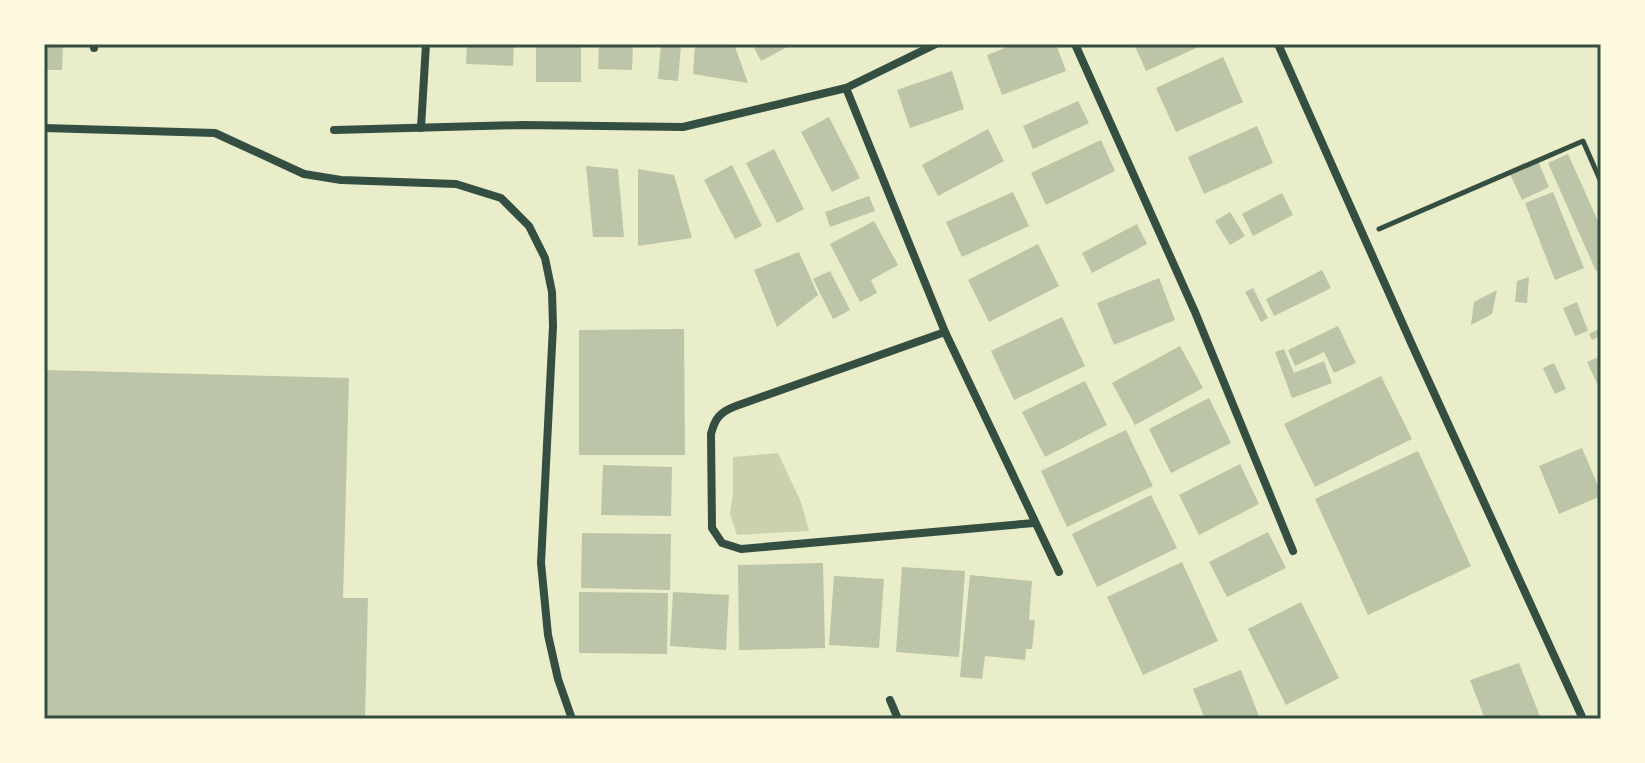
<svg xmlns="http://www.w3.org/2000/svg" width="1645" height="763" font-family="'Fira Sans',sans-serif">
<rect width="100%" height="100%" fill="#e9edc9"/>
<polygon fill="#cad2ad" points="778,453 801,502 809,531 737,535 730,514 733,493 733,457"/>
<g fill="#bcc5a7">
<polygon points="44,44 63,44 62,70 44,70"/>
<polygon points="467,44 514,44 513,66 466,64"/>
<rect x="536" y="44" width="45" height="38"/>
<polygon points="599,44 633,44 632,70 598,69"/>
<polygon points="661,44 681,44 678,81 658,79"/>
<polygon points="695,44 734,44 748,83 693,74"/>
<polygon points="752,44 793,44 761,61"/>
<polygon points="1015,44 1056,44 1066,71 1002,95 987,55"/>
<polygon points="1134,44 1205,44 1146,71"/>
<polygon points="1223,57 1243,102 1176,132 1156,88"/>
<polygon points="952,71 964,109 910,128 897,90"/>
<polygon points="1078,101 1089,123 1033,149 1023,126"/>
<polygon points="829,117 860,178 832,192 801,132"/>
<polygon points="1257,126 1273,163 1204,194 1188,157"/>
<polygon points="988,129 1004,161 938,196 922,165"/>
<polygon points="1101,140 1115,171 1046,205 1031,173"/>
<polygon points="774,149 804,209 777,223 746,163"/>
<polygon points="1568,154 1601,228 1601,269 1596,271 1548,163"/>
<polygon points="1538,161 1549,187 1522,200 1510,174"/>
<polygon points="732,165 762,226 735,239 704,180"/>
<polygon points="586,166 618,169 624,237 593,237"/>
<polygon points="638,169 674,175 692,238 638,246"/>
<polygon points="1013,192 1029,226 962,257 946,222"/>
<polygon points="1553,192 1584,268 1555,280 1525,203"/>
<polygon points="1282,193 1293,215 1253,236 1242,214"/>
<polygon points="869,196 875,211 830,227 825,212"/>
<polygon points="1230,212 1245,236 1230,245 1215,221"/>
<polygon points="874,221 898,265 871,280 877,293 860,302 830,244"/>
<polygon points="1137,224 1147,244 1092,273 1082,253"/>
<polygon points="1038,244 1059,286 989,322 968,280"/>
<polygon points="799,252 818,295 777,327 754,270"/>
<polygon points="1322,270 1331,288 1274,316 1266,299"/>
<polygon points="830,271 850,310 833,319 813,279"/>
<polygon points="1529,277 1527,303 1515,302 1517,281"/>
<polygon points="1159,278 1175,320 1114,345 1097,303"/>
<polygon points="1253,288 1268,318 1261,322 1245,292"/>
<polygon points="1497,290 1492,314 1471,325 1474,302"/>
<polygon points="1577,302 1588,331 1575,336 1563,308"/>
<polygon points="1062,317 1085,366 1014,400 991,351"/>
<polygon points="1338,326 1356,363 1334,373 1324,352 1295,366 1288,350"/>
<polygon points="1601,328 1601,335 1592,340 1589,334"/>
<polygon points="684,329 685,455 579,455 579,330"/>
<polygon points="1180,346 1203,388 1135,425 1112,383"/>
<polygon points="1284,349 1294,373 1324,361 1332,383 1292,398 1275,352"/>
<polygon points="1601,356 1601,392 1587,362"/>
<polygon points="1554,363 1566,389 1555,394 1543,368"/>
<polygon points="44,370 349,378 343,598 368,598 365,719 44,719"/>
<polygon points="1381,376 1412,439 1315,487 1284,424"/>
<polygon points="1085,381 1107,425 1045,457 1022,412"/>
<polygon points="1209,398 1231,443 1171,473 1149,429"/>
<polygon points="1126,430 1153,486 1067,527 1041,471"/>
<polygon points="1582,448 1601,493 1601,496 1559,514 1539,466"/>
<polygon points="1418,451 1471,566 1368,615 1315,499"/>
<polygon points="1240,464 1259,504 1199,535 1179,495"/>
<polygon points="603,465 672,467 671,516 601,515"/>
<polygon points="1151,495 1177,548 1097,587 1072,534"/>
<polygon points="1268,532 1286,568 1227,597 1209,562"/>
<polygon points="582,533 671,534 670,590 581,588"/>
<polygon points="1182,562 1218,641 1143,675 1107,597"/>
<polygon points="823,563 825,648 739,650 738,565"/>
<polygon points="902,567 965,571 959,657 896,652"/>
<polygon points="970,575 1032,581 1029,620 1035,620 1032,649 1026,649 1025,660 985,656 982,679 960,677"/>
<polygon points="834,576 884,579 879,648 829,645"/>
<polygon points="579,592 668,593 667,654 579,653"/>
<polygon points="673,592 729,595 726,650 670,646"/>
<polygon points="1301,602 1339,678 1286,705 1248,629"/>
<polygon points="1519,663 1541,719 1485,719 1470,680"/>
<polygon points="1241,670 1260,719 1205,719 1193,689"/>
</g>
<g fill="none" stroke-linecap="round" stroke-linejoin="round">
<polyline stroke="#344e41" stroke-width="5" points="1379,229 1583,141 1601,182"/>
<g stroke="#344e41" stroke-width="8">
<polyline points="1075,44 1195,312 1293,551"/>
<polyline points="1278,44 1413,347 1583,719"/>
<polyline points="94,48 94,44"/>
<polyline points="846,88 945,332 1059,572"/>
<polyline points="44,128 215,133 304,174 341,180 456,184 501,198 529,226 545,258 552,292 553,326 541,563 548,635 558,679 572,719"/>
<polyline points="421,128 426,44"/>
<polyline points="334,130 523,125 683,127 846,88 936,44"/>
<path d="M945,332L736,406C720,412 715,418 711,434L712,528L722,543L741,549L1034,523"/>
<polyline points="890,700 898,719"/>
</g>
</g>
<rect width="1645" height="763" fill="none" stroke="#fefae0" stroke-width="92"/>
<rect x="46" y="46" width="1553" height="671" fill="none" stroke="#344e41" stroke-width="3"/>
</svg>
